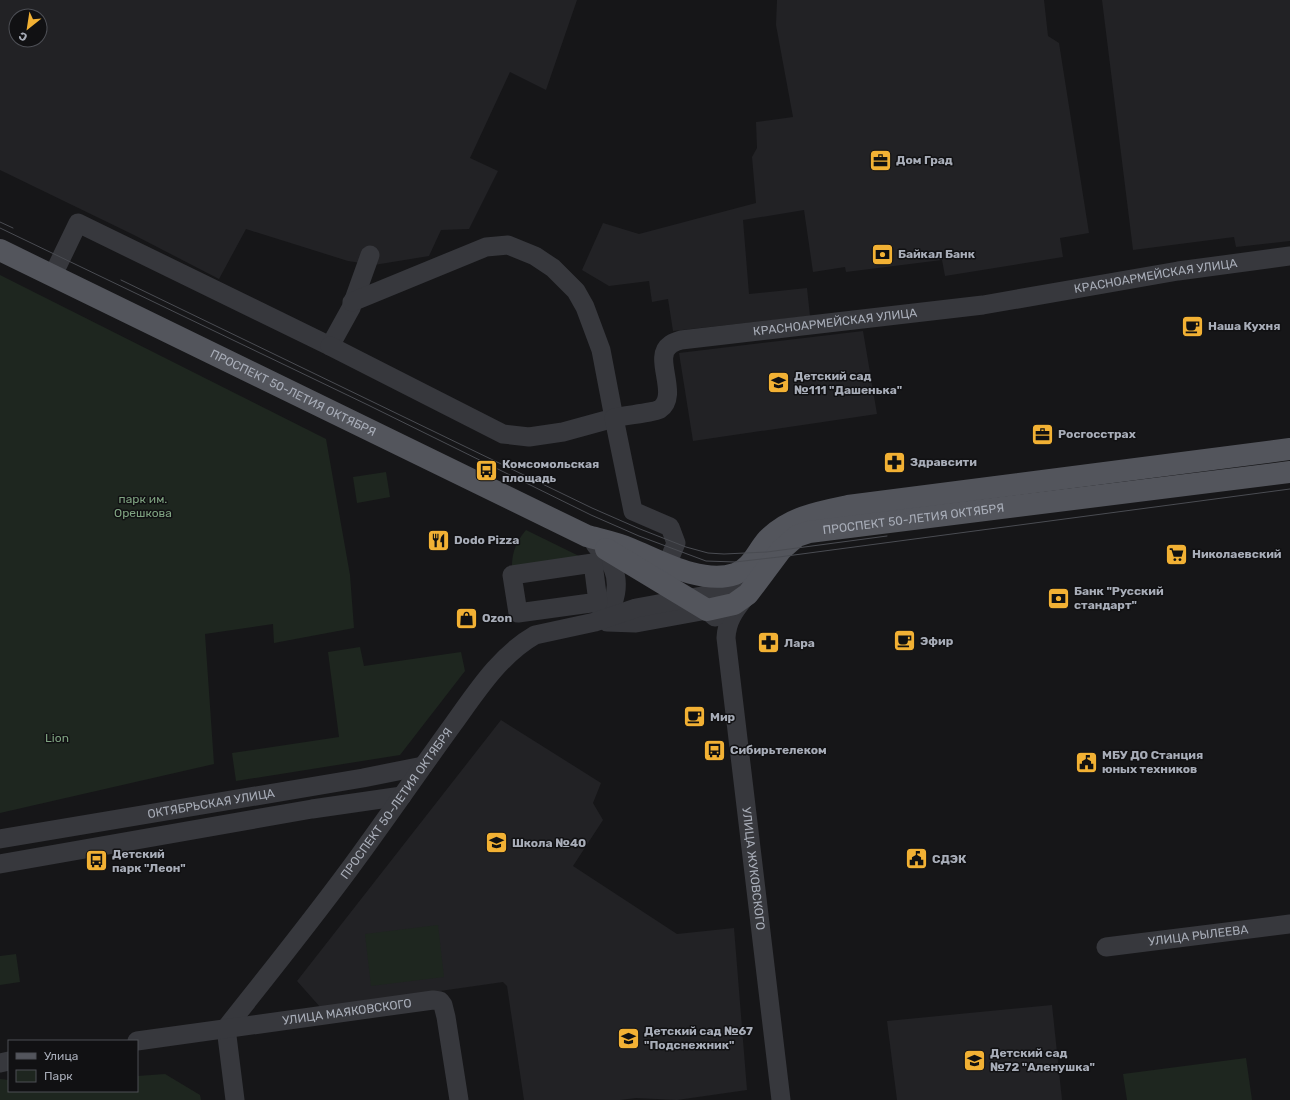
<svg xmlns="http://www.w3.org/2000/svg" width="1290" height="1100" font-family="Rubik,sans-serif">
<rect width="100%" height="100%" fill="#161618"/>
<g fill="#222225" fill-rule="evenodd">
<path d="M0,0H577L546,90L510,72L470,158L498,171L469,229L441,230L429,256L374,265L348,261L246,229L219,279L134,235L0,170ZM16,16H40V40H16Z"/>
<polygon points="777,0 1044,0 1048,36 1059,43 1089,233 1060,238 1063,257 945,276 942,260 846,272 845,267 813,272 804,210 743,220 749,294 807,288 810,316 673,331 668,299 652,302 649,281 609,286 582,270 603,223 639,234 756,203 752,157 757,148 756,122 793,117 776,25"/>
<polygon points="1102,0 1290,0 1290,241 1236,247 1234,237 1133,250"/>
<polygon points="863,331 877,414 693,441 679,353"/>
<polygon points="501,720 601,783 593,803 603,820 573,866 677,934 734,928 747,1090 677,1100 636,1098 620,1100 524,1100 507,986 503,982 321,1008 297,981"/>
<polygon points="1052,1005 1062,1100 897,1100 887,1021"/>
</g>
<g fill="#1e261f">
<polygon points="0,275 326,439 350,575 354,628 274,643 273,624 205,634 214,764 0,813"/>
<polygon points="386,472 390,497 357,503 353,477"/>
<path d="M526,530L579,556L512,575C511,556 514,544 526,530Z"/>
<polygon points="360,647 364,666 461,652 465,671 400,755 236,781 232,753 339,737 328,652"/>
<polygon points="438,925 444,977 371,986 365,934"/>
<polygon points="16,954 20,982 0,985 0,956"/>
<polygon points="1246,1058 1252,1100 1127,1100 1123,1074"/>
<polygon points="165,1074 200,1095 201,1100 0,1100 0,1079 9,1080 9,1091 137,1091 137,1076"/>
</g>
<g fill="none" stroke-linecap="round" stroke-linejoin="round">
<g stroke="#37383d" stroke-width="19">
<polyline points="53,275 78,223 330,346 351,308 370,255"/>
<polyline points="330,346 503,434 529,437 563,432 614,418 601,350 585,307 576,291 553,268 535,256 508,245 486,247 352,302"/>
<path d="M595,544C599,550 605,555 609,561C622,580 617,609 598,620"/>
<polygon points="593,563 598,602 518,613 512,575"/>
<path id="s1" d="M667,565L676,543L670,527L633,511L614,418C624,415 654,413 660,409C680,395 652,357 670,345C673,342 678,341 681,340L983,305L1178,271L1290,256"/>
<path id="s2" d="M747,595C736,609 727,619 726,638L781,1100"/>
<polyline points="607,622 636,623 707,610 715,617"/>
<path id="s3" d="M0,839L363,778L423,766"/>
<polyline points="0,864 312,809 402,796"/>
<path id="s4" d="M1106,947L1290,924"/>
<path id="s5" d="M226,1028C271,971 317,914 359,856C391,812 422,767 454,723C477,691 500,655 535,635L595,622L636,608L729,591L737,585L752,563"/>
<polyline points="226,1028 235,1100"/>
<path id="s6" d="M137,1041L433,1000L440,1001L443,1005L446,1017L459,1100"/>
<polyline points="0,1063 9,1061"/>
</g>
<g stroke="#53555c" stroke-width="22">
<path id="s7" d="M0,250L587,536C602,540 617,543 631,549C660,561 702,585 735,574C752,568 757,551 768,539C790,517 819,512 848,506L1290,449"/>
<path id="s8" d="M606,549L707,610L734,604L748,594L781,550L797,536L809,532L1290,472"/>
</g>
<g stroke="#4a4c52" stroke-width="1">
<polyline points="0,222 13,228"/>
<polyline points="0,228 368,405 591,515 639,536 706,561 735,562 779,557 1290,489"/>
<polyline points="121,280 592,508 640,529 686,547 708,553 724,554 767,552 887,536"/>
</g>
</g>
<defs>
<symbol id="office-square" viewBox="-11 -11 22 22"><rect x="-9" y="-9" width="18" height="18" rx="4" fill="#f2b134" stroke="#111113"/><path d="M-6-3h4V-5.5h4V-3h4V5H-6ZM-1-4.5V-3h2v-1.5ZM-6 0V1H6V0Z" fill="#111"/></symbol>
<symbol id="bank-square" viewBox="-11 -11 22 22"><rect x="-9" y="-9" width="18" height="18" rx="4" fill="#f2b134" stroke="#111113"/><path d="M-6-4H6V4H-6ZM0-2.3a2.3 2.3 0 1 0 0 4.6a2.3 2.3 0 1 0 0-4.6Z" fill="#111"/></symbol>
<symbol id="cafe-square" viewBox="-11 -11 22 22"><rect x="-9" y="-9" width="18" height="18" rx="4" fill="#f2b134" stroke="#111113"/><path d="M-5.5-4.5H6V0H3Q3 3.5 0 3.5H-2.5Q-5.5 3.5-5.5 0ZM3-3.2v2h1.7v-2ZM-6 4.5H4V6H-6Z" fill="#111"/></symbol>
<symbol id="school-square" viewBox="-11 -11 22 22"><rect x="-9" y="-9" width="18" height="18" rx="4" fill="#f2b134" stroke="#111113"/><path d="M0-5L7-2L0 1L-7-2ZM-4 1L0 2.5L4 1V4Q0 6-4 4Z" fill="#111"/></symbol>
<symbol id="pharmacy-square" viewBox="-11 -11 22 22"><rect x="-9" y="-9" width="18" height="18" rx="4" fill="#f2b134" stroke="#111113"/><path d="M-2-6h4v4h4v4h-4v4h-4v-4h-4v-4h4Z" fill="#111"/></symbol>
<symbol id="bus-square" viewBox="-11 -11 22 22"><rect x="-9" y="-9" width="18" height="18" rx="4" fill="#f2b134" stroke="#111113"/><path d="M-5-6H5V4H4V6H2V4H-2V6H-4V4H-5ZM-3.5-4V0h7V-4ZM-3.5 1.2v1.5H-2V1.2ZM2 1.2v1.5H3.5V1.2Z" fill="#111"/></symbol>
<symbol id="restaurant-square" viewBox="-11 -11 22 22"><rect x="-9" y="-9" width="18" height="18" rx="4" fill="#f2b134" stroke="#111113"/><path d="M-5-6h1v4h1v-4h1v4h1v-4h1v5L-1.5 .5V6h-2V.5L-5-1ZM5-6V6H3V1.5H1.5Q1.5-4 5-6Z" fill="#111"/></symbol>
<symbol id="supermarket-square" viewBox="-11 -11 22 22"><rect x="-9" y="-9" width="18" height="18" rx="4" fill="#f2b134" stroke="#111113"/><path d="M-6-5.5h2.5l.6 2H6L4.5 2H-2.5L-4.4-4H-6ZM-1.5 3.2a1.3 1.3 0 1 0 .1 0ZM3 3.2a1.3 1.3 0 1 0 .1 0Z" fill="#111"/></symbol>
<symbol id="shop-square" viewBox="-11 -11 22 22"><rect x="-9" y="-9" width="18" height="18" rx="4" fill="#f2b134" stroke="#111113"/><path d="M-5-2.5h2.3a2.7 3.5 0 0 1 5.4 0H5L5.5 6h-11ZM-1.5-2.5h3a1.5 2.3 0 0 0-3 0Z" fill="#111"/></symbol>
<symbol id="civic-square" viewBox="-11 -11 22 22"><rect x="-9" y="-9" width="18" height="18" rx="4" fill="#f2b134" stroke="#111113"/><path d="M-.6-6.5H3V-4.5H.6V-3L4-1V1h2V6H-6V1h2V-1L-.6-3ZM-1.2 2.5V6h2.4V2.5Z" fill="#111"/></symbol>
</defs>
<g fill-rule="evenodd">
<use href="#office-square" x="868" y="148" width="25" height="25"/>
<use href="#bank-square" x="870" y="242" width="25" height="25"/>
<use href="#cafe-square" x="1180" y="314" width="25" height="25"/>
<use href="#school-square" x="766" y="370" width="25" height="25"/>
<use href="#office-square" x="1030" y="422" width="25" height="25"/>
<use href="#pharmacy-square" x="882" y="450" width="25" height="25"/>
<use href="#bus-square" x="474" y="458" width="25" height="25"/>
<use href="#restaurant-square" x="426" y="528" width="25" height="25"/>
<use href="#supermarket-square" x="1164" y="542" width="25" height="25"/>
<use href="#bank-square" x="1046" y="586" width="25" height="25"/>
<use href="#shop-square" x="454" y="606" width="25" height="25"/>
<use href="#cafe-square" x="892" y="628" width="25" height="25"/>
<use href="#pharmacy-square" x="756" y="630" width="25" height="25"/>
<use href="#cafe-square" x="682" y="704" width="25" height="25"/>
<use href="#bus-square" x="702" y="738" width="25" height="25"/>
<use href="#civic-square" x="1074" y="750" width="25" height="25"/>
<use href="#school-square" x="484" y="830" width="25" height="25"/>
<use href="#civic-square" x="904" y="846" width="25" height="25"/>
<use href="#bus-square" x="84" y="848" width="25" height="25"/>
<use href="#school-square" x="616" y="1026" width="25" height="25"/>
<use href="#school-square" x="962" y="1048" width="25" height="25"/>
</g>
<g text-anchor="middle" stroke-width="3" stroke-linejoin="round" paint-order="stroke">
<g font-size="12" font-weight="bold" fill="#a8adb8" stroke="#111113" text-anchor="start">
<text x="896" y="164">Дом Град</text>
<text x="898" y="258">Байкал Банк</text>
<text x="1208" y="330">Наша Кухня</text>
<text x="794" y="380">Детский сад<tspan x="794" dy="14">№111 "Дашенька"</tspan></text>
<text x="1058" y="438">Росгосстрах</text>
<text x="910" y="466">Здравсити</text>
<text x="502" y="468">Комсомольская<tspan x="502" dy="14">площадь</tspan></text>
<text x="454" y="544">Dodo Pizza</text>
<text x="1192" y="558">Николаевский</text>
<text x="1074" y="595">Банк "Русский<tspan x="1074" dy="14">стандарт"</tspan></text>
<text x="482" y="622">Ozon</text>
<text x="920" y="645">Эфир</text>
<text x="784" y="647">Лара</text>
<text x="710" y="721">Мир</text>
<text x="730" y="754">Сибирьтелеком</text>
<text x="1102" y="759">МБУ ДО Станция<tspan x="1102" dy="14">юных техников</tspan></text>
<text x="512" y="847">Школа №40</text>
<text x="112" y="858">Детский<tspan x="112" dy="14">парк "Леон"</tspan></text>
<text x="932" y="863">СДЭК</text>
<text x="644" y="1035">Детский сад №67<tspan x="644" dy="14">"Подснежник"</tspan></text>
<text x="990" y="1057">Детский сад<tspan x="990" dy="14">№72 "Аленушка"</tspan></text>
</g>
<g font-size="12" fill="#a8adb8" stroke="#111113">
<text dy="4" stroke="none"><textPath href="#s1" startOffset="783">КРАСНОАРМЕЙСКАЯ УЛИЦА</textPath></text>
<text dy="4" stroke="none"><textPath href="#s1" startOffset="459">КРАСНОАРМЕЙСКАЯ УЛИЦА</textPath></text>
<text dy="4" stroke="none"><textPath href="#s7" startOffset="326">ПРОСПЕКТ 50-ЛЕТИЯ ОКТЯБРЯ</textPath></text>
<text dy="4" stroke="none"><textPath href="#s8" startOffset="357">ПРОСПЕКТ 50-ЛЕТИЯ ОКТЯБРЯ</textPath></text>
<text dy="4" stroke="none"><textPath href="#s3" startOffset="214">ОКТЯБРЬСКАЯ УЛИЦА</textPath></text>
<text dy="4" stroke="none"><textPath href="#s5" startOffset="282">ПРОСПЕКТ 50-ЛЕТИЯ ОКТЯБРЯ</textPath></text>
<text dy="4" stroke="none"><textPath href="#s2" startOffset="281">УЛИЦА ЖУКОВСКОГО</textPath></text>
<text dy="4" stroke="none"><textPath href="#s4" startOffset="93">УЛИЦА РЫЛЕЕВА</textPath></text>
<text dy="4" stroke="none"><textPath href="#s6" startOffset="212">УЛИЦА МАЯКОВСКОГО</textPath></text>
</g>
<g font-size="12" fill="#7fa381" stroke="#111113">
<text x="143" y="503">парк им.<tspan x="143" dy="14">Орешкова</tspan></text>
<text x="57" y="742">Lion</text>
</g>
</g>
<rect x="8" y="1040" width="130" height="52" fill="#111113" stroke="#4d4f55"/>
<rect x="16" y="1053" width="20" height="6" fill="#53555c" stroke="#4d4f55"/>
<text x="44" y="1060" font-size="12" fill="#a8adb8">Улица</text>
<rect x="16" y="1070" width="20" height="12" fill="#1e261f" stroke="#4d4f55"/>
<text x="44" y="1080" font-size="12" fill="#a8adb8">Парк</text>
<g transform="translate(28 28) rotate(210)"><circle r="19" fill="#111113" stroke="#4d4f55"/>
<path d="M0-3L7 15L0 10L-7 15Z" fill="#f2b134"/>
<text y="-6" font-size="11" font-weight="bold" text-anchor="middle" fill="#a8adb8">С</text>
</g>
</svg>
